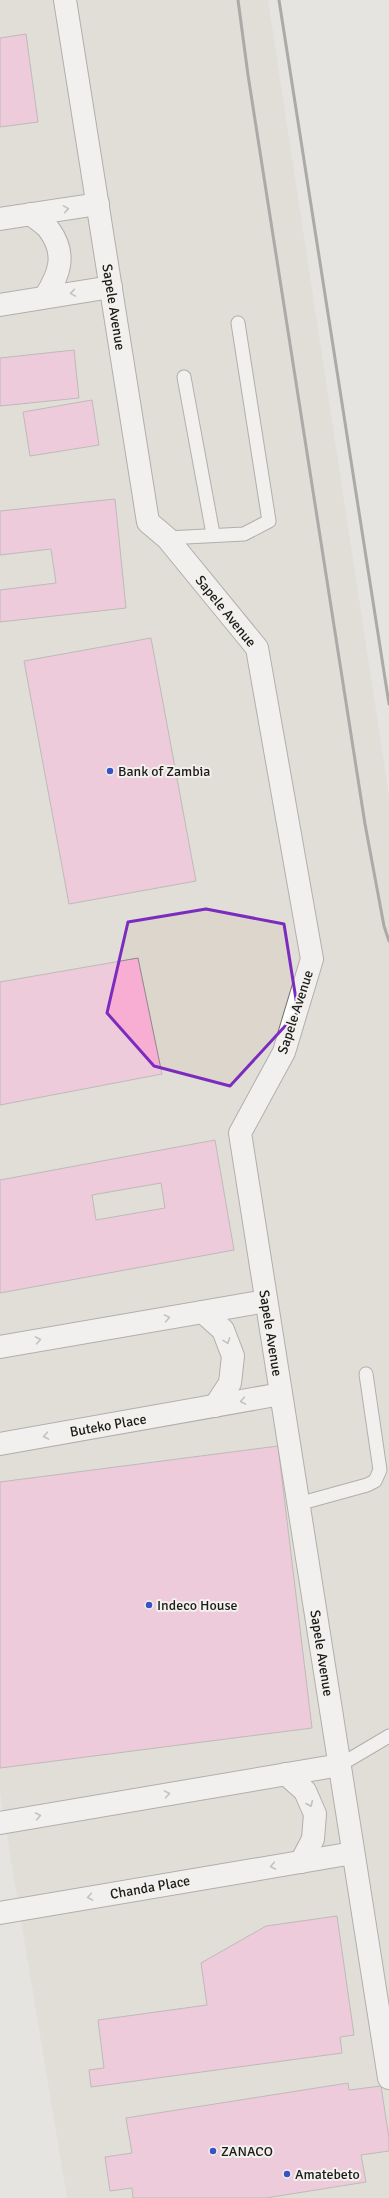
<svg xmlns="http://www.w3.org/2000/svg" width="389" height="2198" font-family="Signika,sans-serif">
<rect width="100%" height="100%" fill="#e6e4e0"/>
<polygon fill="#dcd6cc" points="0,0 268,0 389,796 389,2198 67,2198 0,1793"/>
<g fill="#f8add3" stroke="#8d888a" fill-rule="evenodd">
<polygon points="26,34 38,122 0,127 0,38"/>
<polygon points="74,350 79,398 0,406 0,358"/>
<polygon points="92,400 99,445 30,456 23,412"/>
<polygon points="115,499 126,608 0,622 0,590 56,583 51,549 0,555 0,511"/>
<polygon points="151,638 196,881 69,904 24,661"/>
<polygon points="138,958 162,1074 0,1105 0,982"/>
<path d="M215,1140L234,1250L0,1293V1180ZM161,1183L165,1208L96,1220L92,1195Z"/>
<polygon points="278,1446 312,1728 0,1768 0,1482"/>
<polygon points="337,1916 354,2035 340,2037 342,2053 91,2087 89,2070 104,2068 98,2020 207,2005 201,1963 266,1926"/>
<polygon points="348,2083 349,2090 381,2086 389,2138 389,2151 361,2155 366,2182 266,2198 133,2198 132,2188 110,2191 105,2157 132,2153 126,2118"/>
</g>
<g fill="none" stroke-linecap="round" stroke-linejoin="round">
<defs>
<g id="lane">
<polyline points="184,377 213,534"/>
<polyline points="167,538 244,534 269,521 238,323"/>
<polyline points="298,1504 367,1485 375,1481 380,1470 366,1374"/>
<polyline points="340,1765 389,1736"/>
</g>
<g id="street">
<polyline points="65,0 148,522 167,538 257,648 312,959 284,1052 240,1133 389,2078"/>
<path d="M31,214C36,219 46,224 50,231C67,255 59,275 45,297"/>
<polyline points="0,219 98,204"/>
<polyline points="0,305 111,287"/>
<polyline points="203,1312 223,1330 233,1356 230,1383 215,1406"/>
<polyline points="0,1347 266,1301"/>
<polyline points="0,1444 281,1394"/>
<polyline points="286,1774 305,1791 315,1814 313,1839 301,1862"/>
<polyline points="0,1823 340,1765"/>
<polyline points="0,1913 353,1853"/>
</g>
</defs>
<use href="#lane" stroke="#72706c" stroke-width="15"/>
<use href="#street" stroke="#72706c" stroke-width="24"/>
<use href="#lane" stroke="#fff" stroke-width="13"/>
<use href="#street" stroke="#fff" stroke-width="22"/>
<g stroke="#666562" stroke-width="3">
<polyline points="238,0 248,75 365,824 384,926 389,941"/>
<polyline points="279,0 389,704"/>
</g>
</g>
<defs><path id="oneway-chevron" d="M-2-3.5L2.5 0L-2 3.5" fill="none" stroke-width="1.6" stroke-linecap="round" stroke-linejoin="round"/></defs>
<g stroke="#999898">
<use href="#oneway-chevron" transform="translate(66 209) rotate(-9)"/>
<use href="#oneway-chevron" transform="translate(73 293) rotate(171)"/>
<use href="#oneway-chevron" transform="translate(167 1318) rotate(-10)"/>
<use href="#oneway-chevron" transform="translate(38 1340) rotate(-10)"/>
<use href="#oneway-chevron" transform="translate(227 1341) rotate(69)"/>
<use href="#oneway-chevron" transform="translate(243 1401) rotate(170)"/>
<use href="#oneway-chevron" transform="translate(46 1436) rotate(170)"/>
<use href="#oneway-chevron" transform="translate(167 1794) rotate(-10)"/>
<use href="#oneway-chevron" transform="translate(310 1804) rotate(67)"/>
<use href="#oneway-chevron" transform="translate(38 1816) rotate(-10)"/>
<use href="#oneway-chevron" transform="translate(273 1866) rotate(170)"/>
<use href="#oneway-chevron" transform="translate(90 1897) rotate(170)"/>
</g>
<path d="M0 0H389V2198H0ZM206,909L284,924L298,1012L230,1086L154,1066L107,1013L128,922Z" fill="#e6e4e0" fill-opacity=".55" fill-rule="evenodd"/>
<path fill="none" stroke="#7b2cbf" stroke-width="3" stroke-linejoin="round" d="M206,909L284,924L298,1012L230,1086L154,1066L107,1013L128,922Z"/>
<g fill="#3654c5" stroke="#f3f1ed" stroke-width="1.5">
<circle cx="110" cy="771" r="4"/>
<circle cx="149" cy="1605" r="4"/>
<circle cx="213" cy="2151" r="4"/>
<circle cx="287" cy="2174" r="4"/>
</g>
<g text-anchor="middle" stroke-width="4" stroke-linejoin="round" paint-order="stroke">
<g font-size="14" fill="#1c1b1a" stroke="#f3f1ed">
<text transform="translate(114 307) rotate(81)" y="5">Sapele Avenue</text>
<text transform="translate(226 611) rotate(51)" y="5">Sapele Avenue</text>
<text transform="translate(295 1012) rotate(-72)" y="5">Sapele Avenue</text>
<text transform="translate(271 1333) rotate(81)" y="5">Sapele Avenue</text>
<text transform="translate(108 1425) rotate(-10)" y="5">Buteko Place</text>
<text transform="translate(322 1653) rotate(81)" y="5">Sapele Avenue</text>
<text transform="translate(150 1887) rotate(-10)" y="5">Chanda Place</text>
</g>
<g font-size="14" fill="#1c1b1a" stroke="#f3f1ed" text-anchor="start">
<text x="118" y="776">Bank of Zambia</text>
<text x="157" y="1610">Indeco House</text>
<text x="221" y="2156">ZANACO</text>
<text x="295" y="2179">Amatebeto</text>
</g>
</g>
</svg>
